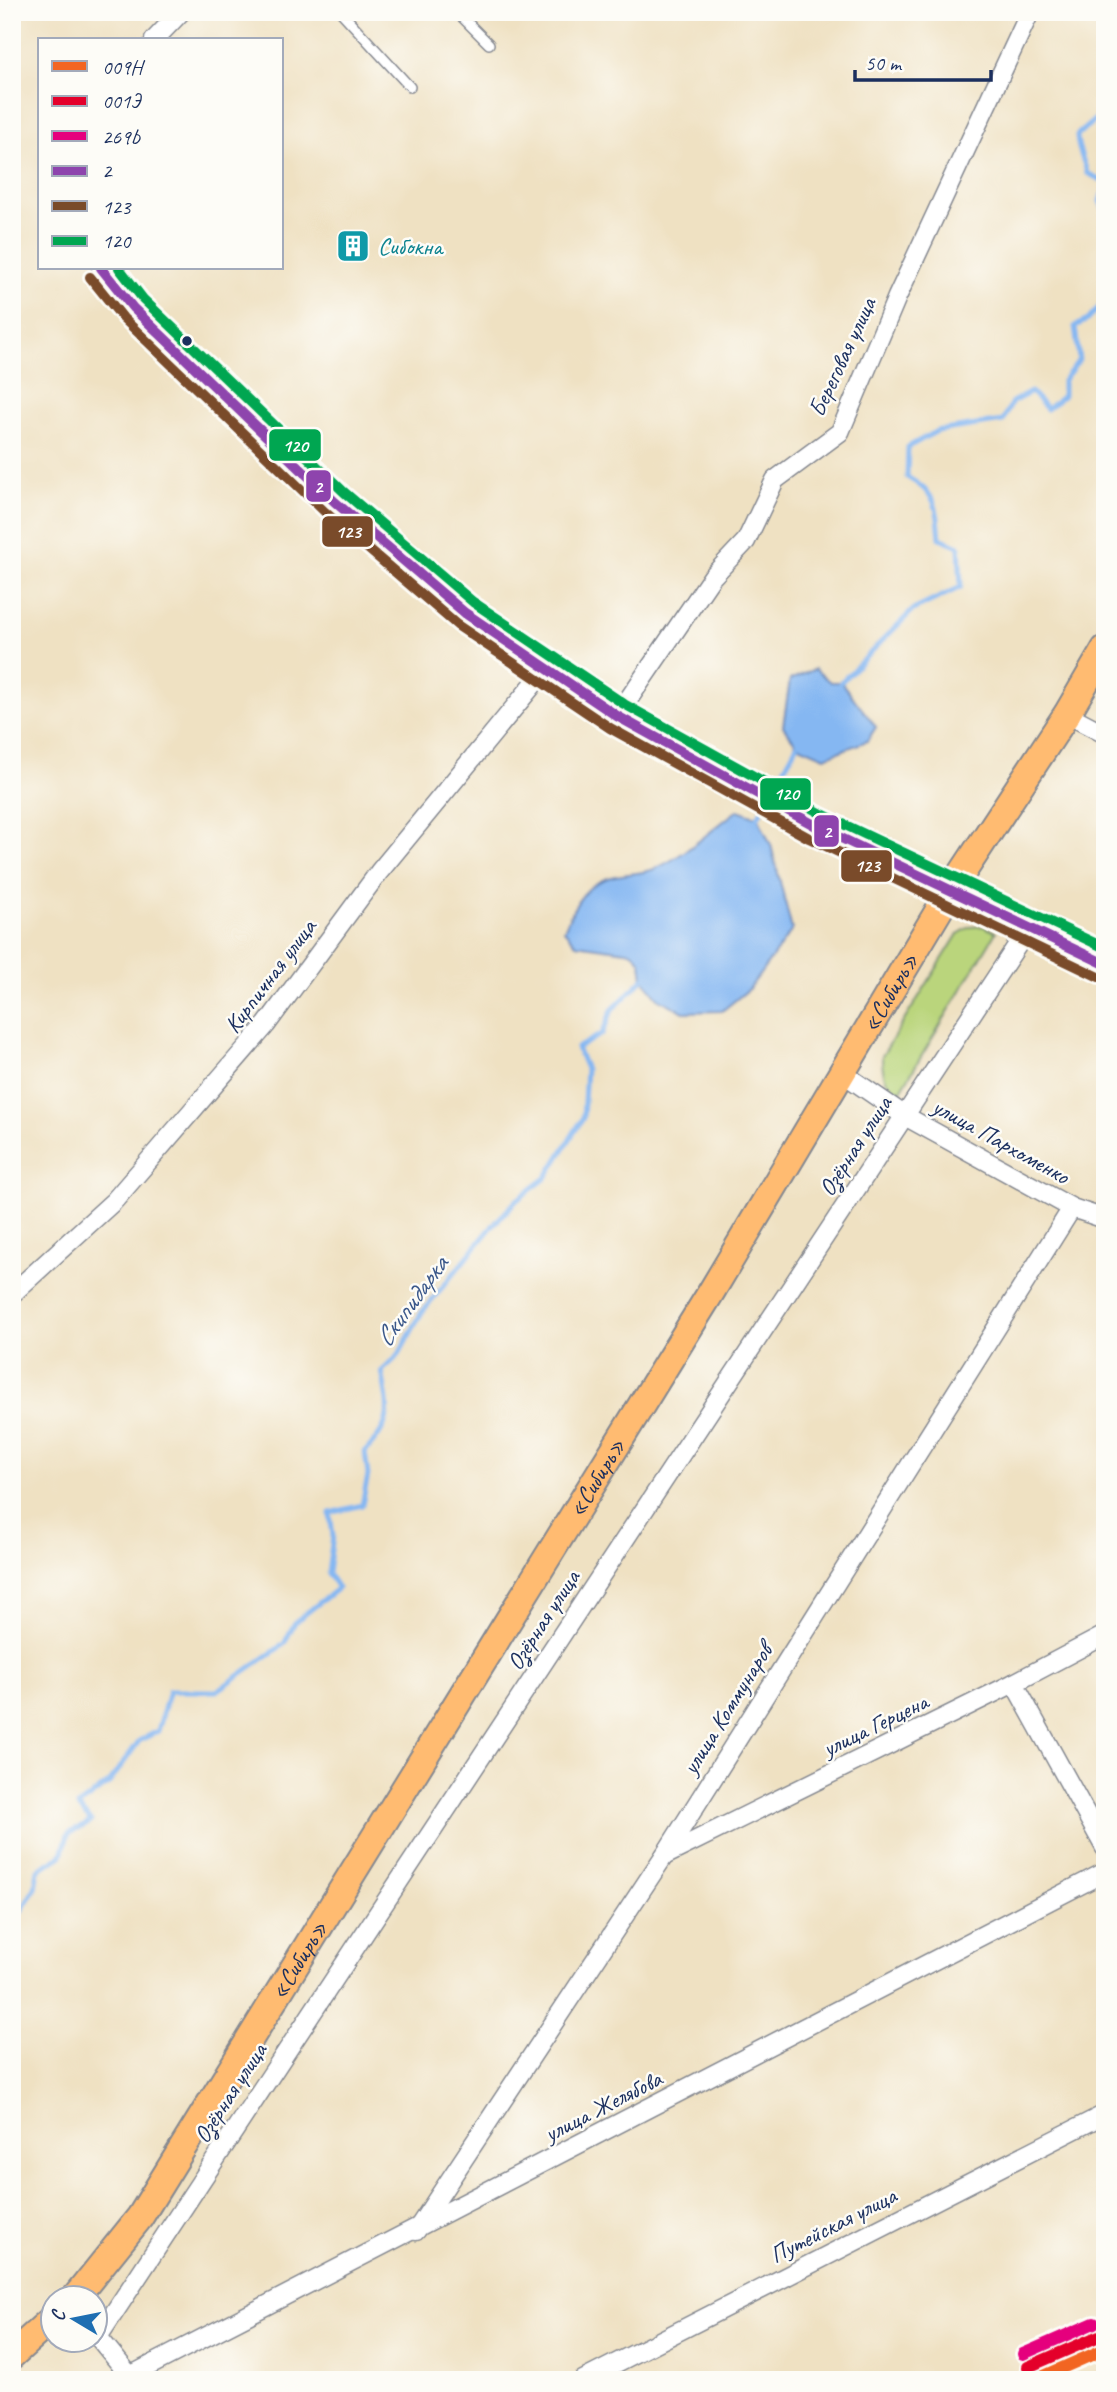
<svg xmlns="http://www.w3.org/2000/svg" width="1117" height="2392" font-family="Caveat,sans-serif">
<rect width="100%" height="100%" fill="#fdfcf7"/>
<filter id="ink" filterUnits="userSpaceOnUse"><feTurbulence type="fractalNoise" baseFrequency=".0143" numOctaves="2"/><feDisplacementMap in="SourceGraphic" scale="14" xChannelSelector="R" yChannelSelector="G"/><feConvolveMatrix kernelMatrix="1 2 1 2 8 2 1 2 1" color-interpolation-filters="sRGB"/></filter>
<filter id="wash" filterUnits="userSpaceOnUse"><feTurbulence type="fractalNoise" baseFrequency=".00686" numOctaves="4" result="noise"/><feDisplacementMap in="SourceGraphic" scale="28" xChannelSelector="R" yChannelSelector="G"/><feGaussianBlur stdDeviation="1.57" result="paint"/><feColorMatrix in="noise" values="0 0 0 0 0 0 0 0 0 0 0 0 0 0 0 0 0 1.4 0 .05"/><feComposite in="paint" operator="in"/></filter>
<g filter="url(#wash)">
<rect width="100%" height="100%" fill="#efe1c2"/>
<path fill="#bad57b" stroke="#6a826c" stroke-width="2" d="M983,926L996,932L900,1092C884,1084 882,1073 882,1056L958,934L970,927Z"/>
<g fill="#85b7f2" stroke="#5073a8" stroke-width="2">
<polygon points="815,669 830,682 841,682 876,727 867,741 825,757 797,745 783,726 790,680"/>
<path d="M738,810L758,817L771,845L792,930L749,989L722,1011L684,1012L659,999L643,979L641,962L633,952L576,944L564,930C576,900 588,879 622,875C632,873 645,873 654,869C685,856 711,830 738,810Z"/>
</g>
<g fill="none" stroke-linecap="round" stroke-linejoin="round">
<g stroke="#85b7f2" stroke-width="5">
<path d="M1105,111L1077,135C1077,150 1084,159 1087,173L1105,182"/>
<polyline points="1105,188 1100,201 1105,212"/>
<path d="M841,682L913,610L961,587L959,546L940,538C937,505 937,494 907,477L908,447L937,431L1003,421L1012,402L1031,392L1047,409L1063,396V381L1079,360L1075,326L1088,320L1099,307H1105"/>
<polyline points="758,817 797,745"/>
<path d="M12,1915L20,1913L35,1888L38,1870L62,1855L68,1834L91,1822L78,1806L110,1782L139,1741L158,1731L169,1691H217L284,1644L295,1622L338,1588L328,1573L333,1536L330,1513L362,1505L368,1475L365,1452C394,1421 389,1411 382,1371L398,1356L422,1312L495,1223L517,1200L546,1178L583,1118L586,1069L577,1048L602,1034L612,1010L643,979"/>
</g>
</g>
</g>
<g filter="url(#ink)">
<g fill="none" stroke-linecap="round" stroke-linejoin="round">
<defs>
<g id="lane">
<polyline points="341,12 410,87"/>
<polyline points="457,12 489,44"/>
</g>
<g id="street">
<polyline points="154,40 181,12"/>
<path d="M101,268C147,327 204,376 258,428C325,491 392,557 465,613C612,727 784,811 951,890"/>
<polyline points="1067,714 1105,734"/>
<polyline points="617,716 712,577 746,541 775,480 840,432 897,297 1030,12"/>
<polyline points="844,1074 905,1116 1072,1208 1105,1219"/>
<polyline points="12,1294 114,1201 266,1025 379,872 546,669"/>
<polyline points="1014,1683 1105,1848"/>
<polyline points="664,1856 1014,1683 1105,1635"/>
<polyline points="416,2231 664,1856 1072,1208"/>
<polyline points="94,2332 130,2376"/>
<polyline points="98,2337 1028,929"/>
<polyline points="122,2380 1105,1872"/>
<polyline points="583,2380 1105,2114"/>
</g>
<polyline id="secondary" points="951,890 1105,964"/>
<g id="primary">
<path id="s1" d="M75,2298L140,2217L710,1294L951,890L1067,714L1105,649"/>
<polyline points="12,2355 52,2319"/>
</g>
</defs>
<use href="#lane" stroke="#858890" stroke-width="12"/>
<use href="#street" stroke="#858890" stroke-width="21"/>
<use href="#secondary" stroke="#858890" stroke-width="28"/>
<use href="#primary" stroke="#858890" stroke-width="30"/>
<use href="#lane" stroke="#fff" stroke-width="9"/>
<use href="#street" stroke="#fff" stroke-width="18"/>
<use href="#secondary" stroke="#ffe4c6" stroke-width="24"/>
<use href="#primary" stroke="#ffbb71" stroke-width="26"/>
<defs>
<polyline id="bus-1" points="101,268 133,308 335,502 465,613 617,716 816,826 1105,964"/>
<polyline id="bus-2" points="90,277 123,318 325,512 457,625 610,728 809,838 1099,977"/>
<polyline id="bus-3" points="119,268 143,299 344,492 473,602 624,704 822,814 1105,948"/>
</defs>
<use href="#bus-1" stroke="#fdfcf7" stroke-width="16"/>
<use href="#bus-2" stroke="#fdfcf7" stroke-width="16"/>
<use href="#bus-3" stroke="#fdfcf7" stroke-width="16"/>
<use href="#bus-1" stroke="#8e44ad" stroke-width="10"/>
<use href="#bus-2" stroke="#7a4b2a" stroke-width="10"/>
<use href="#bus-3" stroke="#00a651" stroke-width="10"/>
<defs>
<polyline id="rail-1" points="1035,2380 1105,2349"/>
<polyline id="rail-2" points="1028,2367 1099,2336"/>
<polyline id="rail-3" points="1023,2354 1094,2323"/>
</defs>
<use href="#rail-1" stroke="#fdfcf7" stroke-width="18"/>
<use href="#rail-2" stroke="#fdfcf7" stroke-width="18"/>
<use href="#rail-3" stroke="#fdfcf7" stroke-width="18"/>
<use href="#rail-1" stroke="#f26522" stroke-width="12"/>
<use href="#rail-2" stroke="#e4002b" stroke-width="12"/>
<use href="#rail-3" stroke="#e5007d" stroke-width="12"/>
</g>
</g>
<defs>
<symbol id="building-square" viewBox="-11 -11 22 22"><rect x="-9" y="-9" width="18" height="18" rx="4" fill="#0f9aa8" stroke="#fdfcf7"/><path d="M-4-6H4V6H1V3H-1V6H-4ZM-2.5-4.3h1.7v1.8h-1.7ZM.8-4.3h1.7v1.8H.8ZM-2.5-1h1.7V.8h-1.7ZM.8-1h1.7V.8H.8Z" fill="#fff"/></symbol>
</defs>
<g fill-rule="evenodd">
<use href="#building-square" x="334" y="227" width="38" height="38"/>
</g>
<circle fill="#1b2f5e" stroke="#fdfcf7" stroke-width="2.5" cx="187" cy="341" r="6"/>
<g text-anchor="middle" stroke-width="5" stroke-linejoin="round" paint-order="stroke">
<g font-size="24" fill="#0d838f" stroke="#fdfcf7" text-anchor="start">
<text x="378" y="254">Сибокна</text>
</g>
<g font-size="24" fill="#1b2f5e" stroke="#fdfcf7">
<text transform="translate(842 357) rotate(-65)" y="8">Береговая улица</text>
<text transform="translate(270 976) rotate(-53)" y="8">Кирпичная улица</text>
<text dy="8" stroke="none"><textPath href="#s1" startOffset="1540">«Сибирь»</textPath></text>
<text transform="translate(1001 1141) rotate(29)" y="8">улица Пархоменко</text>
<text transform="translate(855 1146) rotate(-57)" y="8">Озёрная улица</text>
<text dy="8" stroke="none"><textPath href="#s1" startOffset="973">«Сибирь»</textPath></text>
<text transform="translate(543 1620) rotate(-57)" y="8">Озёрная улица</text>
<text transform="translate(727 1709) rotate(-58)" y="8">улица Коммунаров</text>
<text transform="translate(875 1725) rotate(-26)" y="8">улица Герцена</text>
<text dy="8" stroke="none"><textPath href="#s1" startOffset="406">«Сибирь»</textPath></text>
<text transform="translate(230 2093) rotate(-57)" y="8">Озёрная улица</text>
<text transform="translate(603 2106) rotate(-27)" y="8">улица Желябова</text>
<text transform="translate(833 2225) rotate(-27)" y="8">Путейская улица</text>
</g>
<g font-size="26" font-style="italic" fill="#3b588a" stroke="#fdfcf7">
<text transform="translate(411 1301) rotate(-54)" y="9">Скипидарка</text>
</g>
</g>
<g stroke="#fdfcf7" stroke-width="2.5">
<rect x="268" y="428" width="54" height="34" rx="7" fill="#00a651"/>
<rect x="305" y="469" width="27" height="34" rx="7" fill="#8e44ad"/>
<rect x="321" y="515" width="53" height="33" rx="7" fill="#7a4b2a"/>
<rect x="759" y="777" width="53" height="34" rx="7" fill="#00a651"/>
<rect x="813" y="814" width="27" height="34" rx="7" fill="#8e44ad"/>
<rect x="840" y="849" width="53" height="34" rx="7" fill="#7a4b2a"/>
</g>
<g font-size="19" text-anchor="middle" font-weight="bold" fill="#fff">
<text x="295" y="452">120</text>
<text x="318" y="493">2</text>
<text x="348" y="538">123</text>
<text x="786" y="800">120</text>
<text x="827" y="838">2</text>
<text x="867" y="872">123</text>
</g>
<rect width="1117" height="2392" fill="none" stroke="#fdfcf7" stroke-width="42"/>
<rect x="38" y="38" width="245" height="231" fill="#fdfcf7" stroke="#a3aaba" stroke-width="2"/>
<rect x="52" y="61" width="35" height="10" fill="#f26522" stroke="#a3aaba" stroke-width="2"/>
<text x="102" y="74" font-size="21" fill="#1b2f5e">009Н</text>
<rect x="52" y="96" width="35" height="10" fill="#e4002b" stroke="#a3aaba" stroke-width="2"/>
<text x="102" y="108" font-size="21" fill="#1b2f5e">001Э</text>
<rect x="52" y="131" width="35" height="10" fill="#e5007d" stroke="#a3aaba" stroke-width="2"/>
<text x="102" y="144" font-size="21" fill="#1b2f5e">269Ь</text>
<rect x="52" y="166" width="35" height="10" fill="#8e44ad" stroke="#a3aaba" stroke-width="2"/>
<text x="102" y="178" font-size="21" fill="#1b2f5e">2</text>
<rect x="52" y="201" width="35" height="10" fill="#7a4b2a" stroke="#a3aaba" stroke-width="2"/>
<text x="102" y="214" font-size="21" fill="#1b2f5e">123</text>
<rect x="52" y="236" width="35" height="10" fill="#00a651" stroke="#a3aaba" stroke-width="2"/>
<text x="102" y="248" font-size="21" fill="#1b2f5e">120</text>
<g transform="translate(74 2319) rotate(280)"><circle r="33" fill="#fdfcf7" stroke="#a3aaba" stroke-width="2"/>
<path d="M0-5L12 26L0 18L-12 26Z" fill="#1f6fb2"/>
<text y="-10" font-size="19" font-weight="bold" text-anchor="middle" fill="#1b2f5e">С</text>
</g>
<path d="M855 70v10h136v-10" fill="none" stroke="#1b2f5e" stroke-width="3.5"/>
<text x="865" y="70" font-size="21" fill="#1b2f5e" stroke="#fdfcf7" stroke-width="5" paint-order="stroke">50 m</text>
</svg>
